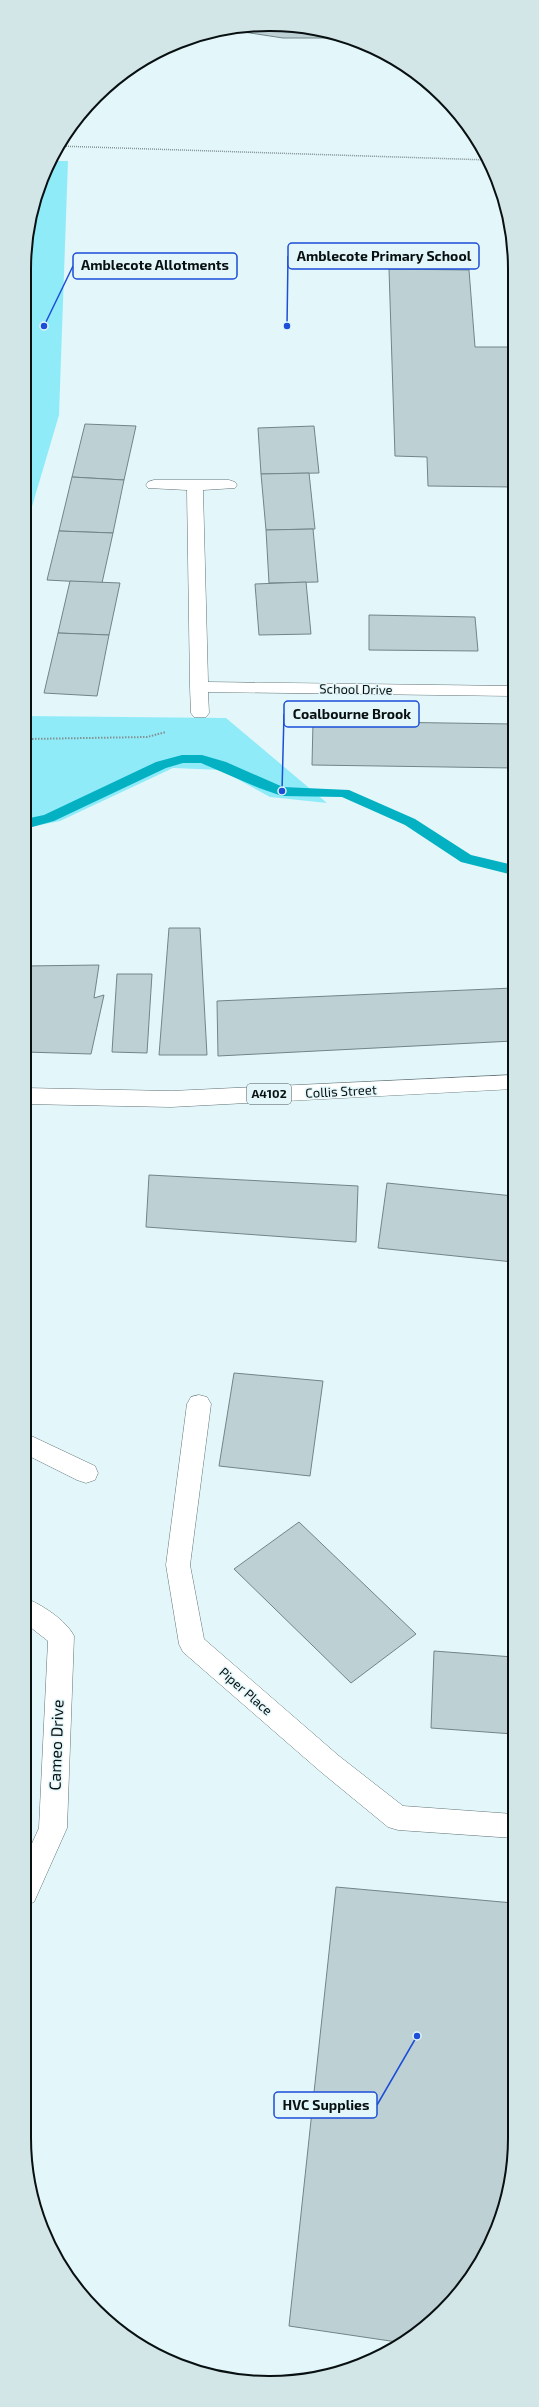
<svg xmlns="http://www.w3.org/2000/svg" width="539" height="2407" font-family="'Exo 2',sans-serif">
<rect width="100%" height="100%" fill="#e3f7fa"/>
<g fill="#90ebf9">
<polygon points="52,161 68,161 59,415 26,527 26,238"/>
<polygon points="26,716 226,718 327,803 270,797 221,770 173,768 60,821 25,828"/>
</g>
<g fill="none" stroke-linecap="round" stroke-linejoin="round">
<polygon fill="#03b1c3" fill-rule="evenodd" points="182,755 202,755 226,762 283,787 349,790 415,819 471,855 513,865 513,875 461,862 405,825 342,797 282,796 259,788 201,763 183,763 166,768 54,821 25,829 25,819 44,815 156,762"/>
</g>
<g fill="#bdd1d4" stroke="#728487">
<polygon points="301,26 339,38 283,38 237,31"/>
<polygon points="389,269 469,270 475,347 513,347 513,487 428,486 427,457 395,456"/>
<polygon points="85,424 136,426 124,480 72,477"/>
<polygon points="314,426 319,473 261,474 258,428"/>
<polygon points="309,473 315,529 266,530 261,474"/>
<polygon points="72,477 124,480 113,533 59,531"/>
<polygon points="313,529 318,582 269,583 266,530"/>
<polygon points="59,531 113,533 102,583 47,580"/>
<polygon points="70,581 120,583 109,635 58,633"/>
<polygon points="306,582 311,634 259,635 255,584"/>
<polygon points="369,615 475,617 478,651 369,650"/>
<polygon points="58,633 109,635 97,696 44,693"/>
<polygon points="313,721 513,724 513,768 312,765"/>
<polygon points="169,928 200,928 207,1055 159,1055"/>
<polygon points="99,965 94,998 104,995 91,1054 25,1052 25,966"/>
<polygon points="117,974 152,974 147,1053 112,1052"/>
<polygon points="513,988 513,1041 218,1056 217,1001"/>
<polygon points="149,1175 358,1186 356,1242 146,1227"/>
<polygon points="387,1183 513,1196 513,1262 378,1248"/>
<polygon points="234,1373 323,1381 310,1476 219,1466"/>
<polygon points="299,1522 416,1634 351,1683 234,1569"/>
<polygon points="434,1651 513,1657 513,1734 431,1728"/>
<polygon points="336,1887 513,1903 513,2169 490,2246 431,2322 397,2342 289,2326"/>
</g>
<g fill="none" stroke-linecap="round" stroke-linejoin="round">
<defs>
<polygon id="service" points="25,1433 95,1466 98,1473 95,1480 86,1483 77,1480 25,1454"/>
<g id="minor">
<polygon points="154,480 229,480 235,482 237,485 235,488 203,490 208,682 513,686 513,696 208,692 209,713 206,717 194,717 191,713 190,687 187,490 148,488 146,485 148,482"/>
<polygon points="199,1395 207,1397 211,1404 190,1565 204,1639 339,1756 403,1806 513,1814 513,1838 398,1830 388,1827 321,1772 183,1652 179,1644 166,1565 187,1404 191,1397"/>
<path d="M25,1598C41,1604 66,1620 74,1636L67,1828L34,1902L24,1906V1861L39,1828L48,1641L25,1623Z"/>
</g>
<polygon id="primary" points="513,1075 513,1089 171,1107 25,1104 25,1088 171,1091"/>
</defs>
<use href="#service" stroke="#627376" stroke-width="1"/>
<use href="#minor" stroke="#627376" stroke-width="1"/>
<use href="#primary" stroke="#627376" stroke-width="1"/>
<polyline stroke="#839193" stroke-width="1.5" stroke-dasharray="1 1" stroke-linecap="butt" points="58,146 489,160"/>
<polyline stroke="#839193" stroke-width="2" stroke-dasharray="1.5 1.5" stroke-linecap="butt" points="26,739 147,737 166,732"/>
<use href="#service" fill="#fff" fill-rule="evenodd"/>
<use href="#minor" fill="#fff" fill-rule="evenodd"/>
<use href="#primary" fill="#fff" fill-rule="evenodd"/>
</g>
<g text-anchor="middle" stroke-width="3" stroke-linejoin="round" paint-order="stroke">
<rect fill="#e3f7fa" stroke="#4a5557" stroke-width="1" x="247" y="1084" width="44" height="20" rx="3"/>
<g font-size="12" font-weight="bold" fill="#091011">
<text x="269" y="1098">A4102</text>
</g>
<g font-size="13" fill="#091011" stroke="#e3f7fa">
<text transform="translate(356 689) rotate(1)" y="5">School Drive</text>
<text transform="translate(341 1091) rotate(-3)" y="5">Collis Street</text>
<text transform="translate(246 1691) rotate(41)" y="5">Piper Place</text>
</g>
<g font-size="16" fill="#091011" stroke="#e3f7fa">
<text transform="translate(56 1745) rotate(-88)" y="6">Cameo Drive</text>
</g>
</g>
<path d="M0 0H539V2407H0ZM269 31H270A238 238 0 0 1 508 269V2138A238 238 0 0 1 270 2376H269A238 238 0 0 1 31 2138V269A238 238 0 0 1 269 31Z" fill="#d2e5e7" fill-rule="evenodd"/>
<path fill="none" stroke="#091011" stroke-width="2" d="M269 31H270A238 238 0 0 1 508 269V2138A238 238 0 0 1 270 2376H269A238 238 0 0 1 31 2138V269A238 238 0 0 1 269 31Z"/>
<path fill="none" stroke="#1d4ed8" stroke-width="1.5" d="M287 326L288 256M44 326L73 266M282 791L284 714M417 2036L377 2105"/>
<g fill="#1d4ed8" stroke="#e3f7fa" stroke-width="1.5">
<circle cx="287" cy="326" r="4"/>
<circle cx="44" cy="326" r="4"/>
<circle cx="282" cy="791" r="4"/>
<circle cx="417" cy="2036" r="4"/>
</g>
<g fill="#e3f7fa" stroke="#1d4ed8" stroke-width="1.5">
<rect x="288" y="243" width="191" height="26" rx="4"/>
<rect x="73" y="253" width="164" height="26" rx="4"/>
<rect x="284" y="701" width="135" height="26" rx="4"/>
<rect x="274" y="2092" width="103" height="26" rx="4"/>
</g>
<g font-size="14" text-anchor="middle" font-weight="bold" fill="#091011">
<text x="384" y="261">Amblecote Primary School</text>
<text x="155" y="270">Amblecote Allotments</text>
<text x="352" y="719">Coalbourne Brook</text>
<text x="326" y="2110">HVC Supplies</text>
</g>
</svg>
